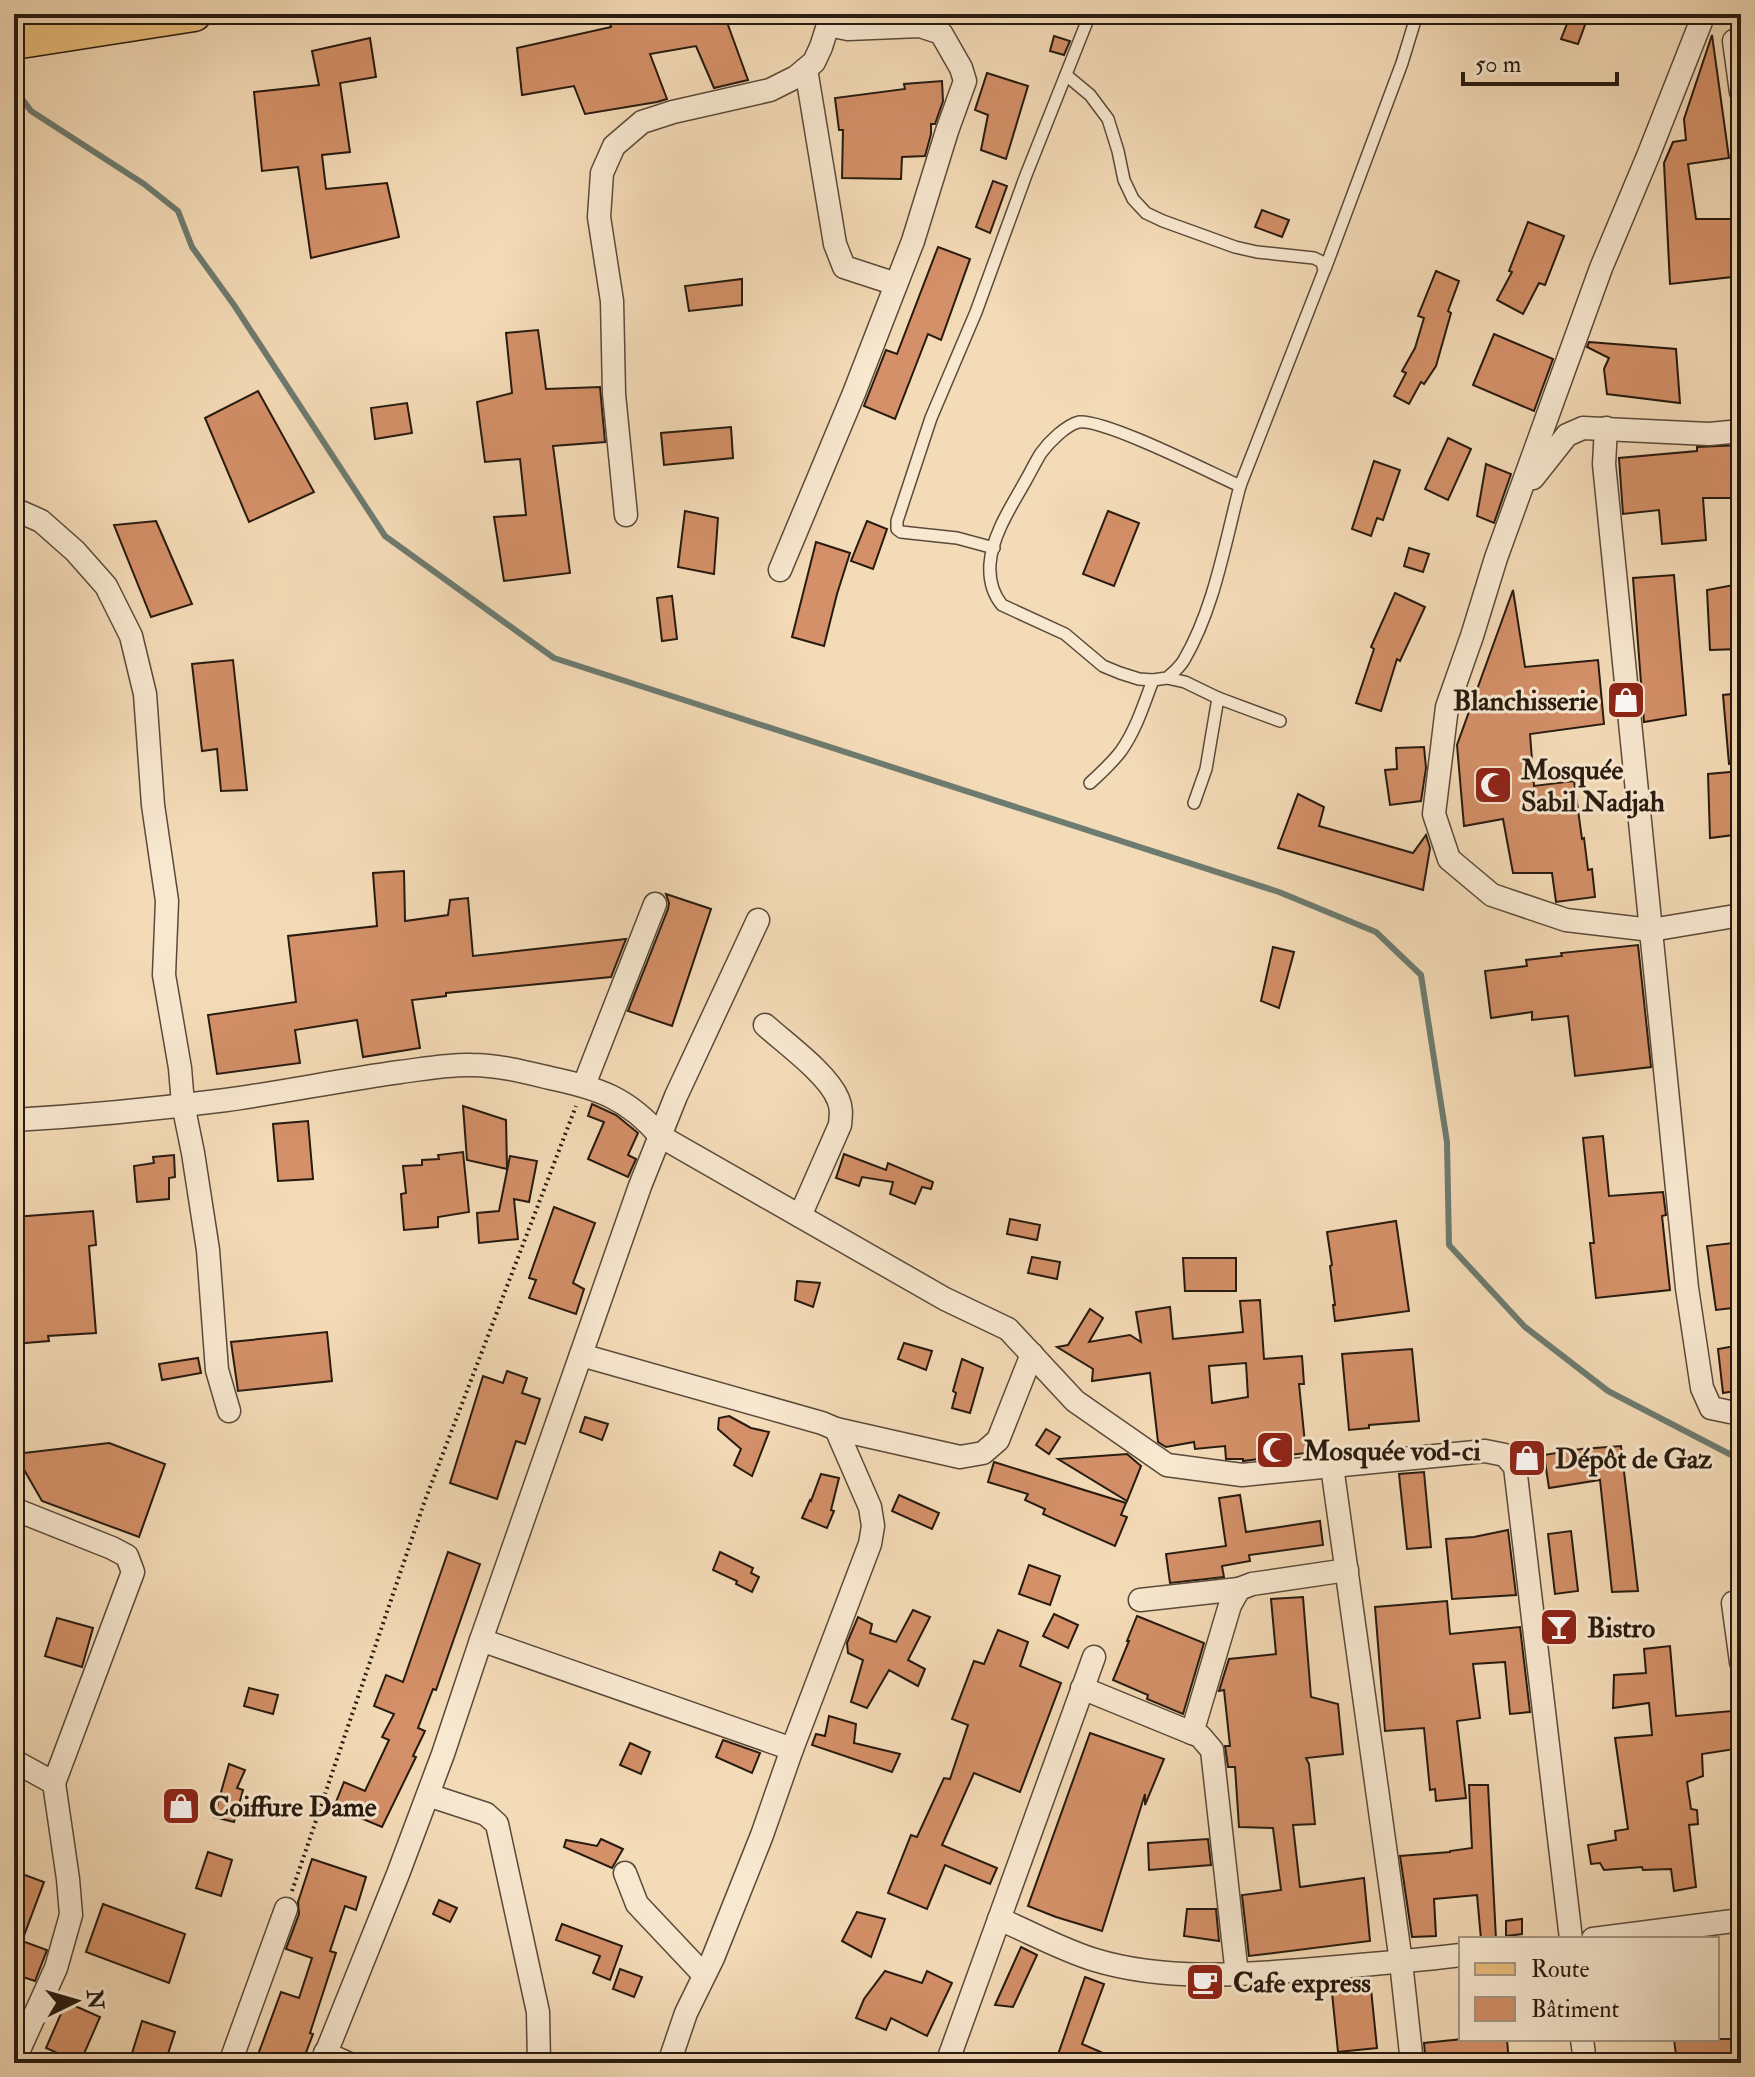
<svg xmlns="http://www.w3.org/2000/svg" width="1755" height="2077" font-family="'IM FELL Double Pica',serif">
<rect width="100%" height="100%" fill="#f4dbb7"/>
<filter id="stains"><feTurbulence type="fractalNoise" baseFrequency=".0025" numOctaves="4"/><feColorMatrix values="0 0 0 0 .2 0 0 0 0 .09 0 0 0 0 .02 0 0 0 .5 -.17"/></filter>
<radialGradient id="worn" r=".72"><stop offset=".6" stop-color="#630" stop-opacity="0"/><stop offset="1" stop-color="#630" stop-opacity=".3"/></radialGradient>
<g fill="none" stroke-linecap="round" stroke-linejoin="round">
<polyline stroke="#6d7b70" stroke-width="6" points="14,88 31,111 144,184 178,211 192,247 234,305 385,536 554,658 1279,892 1376,932 1421,975 1447,1142 1449,1245 1525,1327 1608,1391 1741,1460"/>
</g>
<g fill="#d49068" stroke="#271a0f" stroke-width="2" fill-rule="evenodd">
<polygon points="608,14 634,14 635,21 668,14 724,14 748,80 714,88 696,46 650,54 667,99 657,102 585,114 574,86 522,95 517,48 611,27"/>
<polygon points="1571,14 1589,14 1578,44 1561,39"/>
<polygon points="1712,35 1729,158 1688,164 1696,219 1733,219 1741,276 1670,284 1664,163 1673,142 1686,140 1684,119"/>
<polygon points="1054,36 1070,41 1064,55 1050,51"/>
<polygon points="370,38 376,77 340,83 350,152 322,155 326,189 387,183 399,237 311,258 298,167 262,171 254,92 319,85 312,51"/>
<polygon points="987,73 1028,86 1006,159 981,150 988,115 975,110"/>
<polygon points="942,81 943,101 935,124 931,124 931,134 925,156 902,157 901,179 842,178 843,130 839,130 835,98 905,89 904,84"/>
<polygon points="993,181 1007,186 990,233 976,227"/>
<polygon points="1262,210 1289,220 1282,237 1255,227"/>
<polygon points="1528,222 1564,236 1545,285 1539,283 1523,314 1497,300 1512,272 1509,271"/>
<polygon points="938,247 970,259 941,340 928,334 895,419 864,406 886,350 897,354"/>
<polygon points="1436,271 1459,281 1448,311 1451,313 1436,366 1424,384 1421,382 1409,404 1394,396 1406,373 1402,371 1415,348 1424,318 1418,316"/>
<polygon points="742,279 742,305 689,311 685,286"/>
<polygon points="538,330 546,389 600,387 605,442 553,446 570,573 504,581 494,517 526,515 520,459 485,462 477,402 512,393 506,333"/>
<polygon points="1494,334 1553,359 1534,411 1473,385"/>
<polygon points="1589,342 1676,349 1680,403 1607,394 1604,369 1609,358 1587,347"/>
<polygon points="258,391 314,492 249,522 205,418"/>
<polygon points="407,403 412,433 375,439 371,408"/>
<polygon points="731,427 733,458 664,465 661,433"/>
<polygon points="1448,438 1471,449 1448,500 1425,489"/>
<polygon points="1741,445 1741,498 1703,498 1706,540 1662,544 1659,510 1623,514 1619,458 1697,451 1697,447"/>
<polygon points="1374,461 1400,470 1383,520 1377,518 1371,536 1352,529"/>
<polygon points="1486,464 1511,474 1494,523 1477,516"/>
<polygon points="685,511 718,518 714,574 678,567"/>
<polygon points="1108,511 1139,523 1114,586 1083,574"/>
<polygon points="156,521 192,604 151,617 114,525"/>
<polygon points="867,521 887,529 873,569 851,561"/>
<polygon points="816,542 850,553 837,594 824,646 792,637"/>
<polygon points="1409,548 1429,554 1423,572 1404,566"/>
<polygon points="1674,575 1686,715 1644,722 1633,578"/>
<polygon points="1734,585 1739,649 1710,650 1707,590"/>
<polygon points="1513,590 1525,667 1598,660 1604,724 1530,734 1534,786 1574,781 1582,839 1584,838 1588,870 1592,869 1595,897 1556,902 1552,873 1513,873 1503,819 1464,826 1457,745"/>
<polygon points="1395,593 1425,607 1400,661 1397,659 1381,711 1356,703 1374,649 1371,647"/>
<polygon points="672,596 677,639 662,641 657,598"/>
<polygon points="233,660 247,790 221,791 217,749 202,751 192,664"/>
<polygon points="1741,693 1741,763 1729,764 1723,695"/>
<polygon points="1424,747 1426,768 1421,801 1390,805 1385,770 1397,769 1396,748"/>
<polygon points="1741,771 1741,834 1710,838 1708,774"/>
<polygon points="1298,794 1324,807 1319,826 1413,853 1426,835 1430,848 1423,890 1278,848"/>
<polygon points="404,871 405,921 448,915 450,900 468,898 473,956 626,939 611,977 446,993 446,996 412,1000 420,1048 363,1057 357,1020 295,1030 300,1063 217,1074 208,1015 296,1002 288,936 377,926 373,873"/>
<polygon points="666,894 711,909 672,1026 628,1011 668,909 669,903"/>
<polygon points="1638,945 1651,1067 1575,1076 1568,1016 1532,1020 1532,1012 1491,1018 1485,971 1527,966 1526,960 1562,956 1561,953"/>
<polygon points="1273,947 1294,952 1279,1008 1261,1001"/>
<polygon points="592,1104 616,1115 638,1133 628,1155 636,1159 628,1177 588,1159 604,1122 588,1116"/>
<polygon points="463,1106 506,1120 507,1169 467,1160"/>
<polygon points="308,1121 313,1179 278,1181 273,1124"/>
<polygon points="1603,1136 1609,1196 1663,1192 1666,1215 1662,1216 1670,1290 1596,1298 1590,1243 1594,1243 1583,1138"/>
<polygon points="463,1152 469,1212 438,1217 438,1227 404,1230 401,1194 406,1193 403,1166 422,1165 422,1160 439,1159 438,1155"/>
<polygon points="844,1154 886,1170 888,1163 933,1182 931,1189 922,1187 915,1204 890,1194 893,1182 862,1177 859,1186 836,1178"/>
<polygon points="174,1155 175,1177 169,1178 169,1199 137,1202 134,1166 154,1163 153,1157"/>
<polygon points="510,1156 537,1161 529,1202 514,1199 518,1239 479,1243 477,1213 499,1211"/>
<polygon points="554,1207 595,1223 573,1283 584,1289 576,1314 529,1298 536,1280 529,1278"/>
<polygon points="93,1211 96,1245 89,1246 96,1333 48,1336 49,1341 14,1344 14,1217"/>
<polygon points="1010,1219 1040,1225 1037,1240 1007,1234"/>
<polygon points="1396,1221 1409,1311 1335,1321 1333,1305 1335,1305 1330,1266 1332,1265 1327,1232"/>
<polygon points="1741,1242 1741,1307 1716,1310 1707,1246"/>
<polygon points="1032,1257 1060,1262 1057,1279 1028,1273"/>
<polygon points="1183,1258 1236,1258 1236,1291 1185,1291"/>
<polygon points="797,1281 820,1283 813,1307 795,1300"/>
<path d="M1260,1300L1264,1359L1302,1356L1304,1384H1299L1306,1453L1243,1461V1459H1226L1225,1446L1195,1449L1194,1442L1166,1447L1158,1442L1150,1373L1092,1381L1093,1369L1057,1347L1068,1345L1090,1309L1103,1318L1089,1342L1130,1335L1141,1342L1136,1312L1170,1307L1173,1339L1243,1332L1240,1301ZM1246,1363L1248,1397L1212,1403L1209,1366Z"/>
<polygon points="327,1332 332,1381 238,1391 231,1342"/>
<polygon points="904,1343 932,1351 926,1370 898,1359"/>
<polygon points="1741,1345 1741,1390 1723,1393 1718,1349"/>
<polygon points="1412,1349 1419,1421 1369,1425 1369,1428 1349,1430 1342,1354"/>
<polygon points="198,1358 201,1373 162,1380 159,1364"/>
<polygon points="962,1359 983,1368 970,1413 952,1408 956,1393 953,1391"/>
<polygon points="507,1371 527,1378 522,1393 540,1399 525,1444 516,1441 497,1499 450,1483 483,1376 503,1383"/>
<polygon points="729,1416 751,1428 769,1432 752,1476 734,1465 741,1449 718,1429 719,1418"/>
<polygon points="585,1417 608,1424 602,1440 580,1432"/>
<polygon points="1046,1429 1060,1437 1049,1454 1036,1445"/>
<polygon points="109,1443 165,1464 139,1537 42,1501 15,1454"/>
<polygon points="1621,1446 1638,1591 1612,1592 1600,1480 1549,1488 1544,1455 1581,1449"/>
<polygon points="1127,1454 1141,1466 1127,1501 1058,1459"/>
<polygon points="994,1462 1126,1503 1121,1515 1127,1517 1115,1546 1043,1514 1045,1509 1025,1500 1028,1494 988,1482"/>
<polygon points="1424,1472 1431,1547 1407,1549 1399,1474"/>
<polygon points="821,1474 839,1478 831,1510 834,1511 827,1528 802,1518 810,1500 811,1501"/>
<polygon points="899,1495 939,1513 932,1529 892,1511"/>
<polygon points="1240,1495 1246,1532 1320,1521 1323,1545 1249,1555 1250,1561 1222,1566 1224,1577 1170,1583 1166,1554 1226,1546 1219,1498"/>
<polygon points="1508,1530 1516,1595 1452,1599 1446,1539 1474,1537"/>
<polygon points="1571,1531 1578,1591 1555,1594 1548,1534"/>
<polygon points="448,1552 480,1564 436,1690 433,1689 418,1728 425,1731 413,1756 416,1757 382,1827 334,1807 344,1782 365,1791 389,1740 382,1737 394,1714 374,1706 386,1675 403,1682"/>
<polygon points="720,1552 753,1568 751,1573 759,1577 752,1592 736,1584 737,1581 713,1570"/>
<polygon points="1029,1565 1060,1576 1050,1605 1019,1594"/>
<polygon points="1303,1597 1311,1697 1338,1704 1343,1754 1306,1758 1309,1764 1315,1824 1293,1825 1300,1887 1364,1878 1370,1941 1249,1956 1242,1895 1281,1890 1273,1828 1239,1827 1235,1767 1228,1767 1225,1746 1230,1746 1224,1690 1219,1691 1229,1659 1276,1654 1271,1599"/>
<polygon points="1447,1601 1450,1634 1520,1627 1530,1712 1510,1714 1505,1662 1473,1664 1480,1718 1457,1721 1466,1798 1436,1801 1435,1789 1430,1790 1424,1728 1385,1731 1375,1607"/>
<polygon points="913,1610 930,1617 908,1660 925,1669 918,1686 889,1670 867,1708 851,1702 863,1660 848,1653 847,1643 858,1617 872,1624 870,1633 896,1642"/>
<polygon points="1054,1614 1078,1625 1068,1648 1043,1636"/>
<polygon points="1137,1616 1204,1643 1183,1714 1147,1699 1148,1695 1113,1680 1129,1641 1127,1641"/>
<polygon points="57,1618 93,1628 82,1667 45,1656"/>
<polygon points="998,1630 1028,1642 1020,1666 1061,1683 1020,1792 974,1773 942,1845 997,1868 990,1884 945,1865 927,1909 888,1893 911,1835 917,1837 944,1778 950,1779 968,1725 952,1719 974,1661 984,1664"/>
<polygon points="1670,1646 1676,1716 1732,1711 1732,1722 1735,1749 1702,1754 1703,1776 1687,1782 1691,1809 1697,1810 1698,1824 1689,1825 1696,1887 1674,1891 1671,1869 1643,1870 1642,1867 1604,1870 1600,1863 1591,1864 1588,1845 1616,1840 1615,1831 1628,1829 1615,1738 1652,1735 1649,1703 1613,1708 1614,1675 1646,1673 1644,1649"/>
<polygon points="249,1688 278,1695 273,1714 244,1706"/>
<polygon points="829,1716 856,1724 854,1743 900,1754 892,1772 812,1745 816,1734 825,1736"/>
<polygon points="1090,1733 1164,1759 1145,1805 1145,1794 1102,1931 1056,1917 1028,1906"/>
<polygon points="723,1740 760,1753 752,1773 716,1757"/>
<polygon points="630,1743 650,1752 641,1774 620,1765"/>
<polygon points="229,1764 245,1770 237,1788 243,1790 234,1822 214,1817"/>
<polygon points="1469,1785 1488,1785 1496,1939 1481,1939 1477,1895 1434,1899 1436,1936 1412,1937 1400,1856 1450,1852 1450,1851 1472,1848"/>
<polygon points="601,1839 623,1849 612,1868 564,1847 566,1840 597,1846"/>
<polygon points="1208,1839 1211,1865 1149,1870 1148,1843"/>
<polygon points="208,1852 232,1860 221,1896 196,1888"/>
<polygon points="312,1859 366,1877 356,1910 345,1906 330,1951 336,1953 310,2033 313,2034 302,2063 255,2063 281,1992 299,1998 312,1958 286,1949 299,1914 298,1902"/>
<polygon points="14,1871 44,1882 22,1941 47,1950 35,1981 14,1974"/>
<polygon points="439,1900 457,1908 450,1922 433,1914"/>
<polygon points="103,1904 185,1934 169,1983 86,1952"/>
<polygon points="1187,1909 1216,1909 1219,1941 1184,1936"/>
<polygon points="857,1912 885,1919 871,1957 842,1941"/>
<polygon points="1522,1919 1522,1934 1506,1936 1506,1921"/>
<polygon points="562,1924 622,1946 610,1980 593,1973 600,1956 556,1940"/>
<polygon points="1021,1947 1037,1955 1013,2007 995,2005"/>
<polygon points="620,1969 642,1977 634,1997 613,1989"/>
<polygon points="885,1971 922,1983 927,1971 952,1983 927,2036 891,2018 886,2030 856,2018 864,1999"/>
<polygon points="1085,1977 1104,1984 1082,2044 1126,2063 1055,2063"/>
<polygon points="1371,1989 1377,2048 1338,2052 1332,1993"/>
<polygon points="66,2002 100,2017 80,2063 46,2048"/>
<polygon points="142,2021 175,2032 165,2063 129,2063"/>
<polygon points="1463,2039 1507,2039 1509,2063 1426,2063 1424,2043"/>
<polygon points="1674,2039 1741,2039 1741,2063 1677,2063"/>
</g>
<g fill="none" stroke-linecap="round" stroke-linejoin="round">
<defs>
<g id="lane">
<polyline points="1066,75 1090,95 1108,119 1118,151 1124,180 1133,199 1146,213 1163,221 1235,247 1257,252 1314,258 1322,262 1324,271 1240,486"/>
<polyline points="1325,269 1402,63 1417,14"/>
<polyline points="994,548 957,538 901,532 897,529 897,521 931,418 976,312 1026,175 1090,14"/>
<path d="M1167,678C1173,673 1180,667 1184,660C1214,609 1225,543 1240,486C1211,473 1105,419 1079,422C1066,425 1049,442 1041,453C1036,461 1031,471 1026,480C1012,505 992,535 990,564C989,579 993,594 1002,605L1065,634L1103,666L1120,673L1139,679L1153,680L1167,678L1185,682L1218,698L1206,769L1194,803"/>
<polyline points="1218,698 1280,721"/>
<path d="M1090,783C1101,773 1112,763 1121,751C1136,730 1144,704 1153,680"/>
</g>
<g id="street">
<polyline points="1704,14 1648,156 1601,268 1496,558 1472,636 1447,707 1434,814 1449,859 1492,895 1566,920 1651,930 1741,915"/>
<polyline points="1734,41 1741,92"/>
<polyline points="806,69 835,244 844,267 896,284"/>
<polyline points="1606,428 1604,464 1687,1288 1702,1388 1711,1408 1730,1412 1741,1411"/>
<polyline points="1533,478 1567,435 1583,428 1709,434 1741,431"/>
<polyline points="14,509 41,521 75,551 106,586 131,636 145,694 153,805 167,901 164,975 180,1068 183,1104 193,1153 208,1250 217,1370 229,1411"/>
<polyline points="626,515 614,394 612,301 599,217 602,173 614,146 642,122 673,112 770,90 796,77 814,62 821,47 828,25"/>
<polyline points="780,570 854,393 913,241 947,131 965,81 961,68 941,33 920,26 848,29 828,25 825,14"/>
<path d="M765,1025C786,1044 828,1074 838,1099C842,1108 841,1115 840,1125L800,1216"/>
<polyline points="584,1085 655,904"/>
<path d="M14,1120C85,1116 156,1109 226,1100C284,1092 342,1080 400,1072C424,1069 448,1064 472,1065C498,1065 525,1072 550,1078C598,1088 628,1098 660,1136L945,1299L1008,1329L1075,1401L1167,1465L1242,1475L1485,1451L1505,1455L1515,1467L1571,1939"/>
<polyline points="581,1355 822,1423 836,1429 870,1507 873,1526 870,1544 792,1749 762,1835 713,1958 686,2013 669,2063"/>
<polyline points="836,1429 960,1457 983,1453 998,1440 1032,1354"/>
<polyline points="1332,1466 1401,1962 1412,2063"/>
<polyline points="14,1509 112,1548 127,1556 133,1572 54,1783"/>
<polyline points="1140,1600 1239,1589"/>
<polyline points="1733,1603 1741,1662"/>
<polyline points="481,1640 792,1749"/>
<polyline points="1082,1688 1192,1733 1230,1605 1239,1589 1252,1584 1347,1570"/>
<polyline points="1192,1733 1200,1736 1212,1750 1237,1975"/>
<polyline points="14,1761 54,1783 68,1879 71,1915 56,1968 14,2061"/>
<polyline points="428,1795 486,1814 497,1824 538,2012 539,2063"/>
<polyline points="625,1873 637,1904 704,1975"/>
<path d="M999,1919C1030,1932 1062,1950 1095,1960C1164,1981 1243,1975 1314,1969C1363,1965 1412,1961 1461,1955"/>
<polyline points="1593,1939 1741,1920"/>
<polyline points="1582,2039 1585,2063"/>
<polyline points="325,2053 347,2063"/>
<polyline points="230,2063 286,1909"/>
<polyline points="322,2063 398,1874 443,1754 481,1640 640,1186 676,1096 758,920"/>
<polyline points="947,2063 1094,1657"/>
</g>
<polyline id="primary" points="14,42 194,14"/>
</defs>
<use href="#lane" stroke="#5a4a39" stroke-width="14"/>
<use href="#street" stroke="#5a4a39" stroke-width="25"/>
<use href="#primary" stroke="#271a0f" stroke-width="37"/>
<polyline stroke="#271a0f" stroke-width="4" stroke-dasharray="2 4" stroke-linecap="butt" points="292,1891 424,1503 576,1106"/>
<use href="#lane" stroke="#f8e8d0" stroke-width="11"/>
<use href="#street" stroke="#f8e8d0" stroke-width="22"/>
<use href="#primary" stroke="#eabe7c" stroke-width="34"/>
</g>
<defs>
<symbol id="shop-square" viewBox="-11 -11 22 22"><rect x="-9" y="-9" width="18" height="18" rx="4" fill="#8f2418" stroke="#f8e8d0"/><path d="M-5-2.5h2.3a2.7 3.5 0 0 1 5.4 0H5L5.5 6h-11ZM-1.5-2.5h3a1.5 2.3 0 0 0-3 0Z" fill="#fff"/></symbol>
<symbol id="mosque-square" viewBox="-11 -11 22 22"><rect x="-9" y="-9" width="18" height="18" rx="4" fill="#8f2418" stroke="#f8e8d0"/><path d="M3.5-4.9A6 6 0 1 0 3.5 4.9A5 5 0 1 1 3.5-4.9Z" fill="#fff"/></symbol>
<symbol id="bar-square" viewBox="-11 -11 22 22"><rect x="-9" y="-9" width="18" height="18" rx="4" fill="#8f2418" stroke="#f8e8d0"/><path d="M-6-5H6L.8 .8V4.5H3.5V6h-7V4.5H-.8V.8Z" fill="#fff"/></symbol>
<symbol id="cafe-square" viewBox="-11 -11 22 22"><rect x="-9" y="-9" width="18" height="18" rx="4" fill="#8f2418" stroke="#f8e8d0"/><path d="M-5.5-4.5H6V0H3Q3 3.5 0 3.5H-2.5Q-5.5 3.5-5.5 0ZM3-3.2v2h1.7v-2ZM-6 4.5H4V6H-6Z" fill="#fff"/></symbol>
</defs>
<g fill-rule="evenodd">
<use href="#shop-square" x="1604" y="678" width="44" height="44"/>
<use href="#mosque-square" x="1471" y="763" width="44" height="44"/>
<use href="#mosque-square" x="1253" y="1428" width="44" height="44"/>
<use href="#shop-square" x="1505" y="1436" width="44" height="44"/>
<use href="#bar-square" x="1537" y="1605" width="44" height="44"/>
<use href="#shop-square" x="159" y="1784" width="44" height="44"/>
<use href="#cafe-square" x="1183" y="1960" width="44" height="44"/>
</g>
<g text-anchor="middle" stroke-width="6" stroke-linejoin="round" paint-order="stroke">
<g font-size="28" font-weight="bold" fill="#271a0f" stroke="#f8e8d0" text-anchor="start">
<text x="1598" y="710" text-anchor="end">Blanchisserie</text>
<text x="1521" y="779">Mosquée<tspan x="1521" dy="32">Sabil Nadjah</tspan></text>
<text x="1303" y="1460">Mosquée vod-ci</text>
<text x="1555" y="1468">Dépôt de Gaz</text>
<text x="1587" y="1637">Bistro</text>
<text x="209" y="1816">Coiffure Dame</text>
<text x="1233" y="1992">Cafe express</text>
</g>
</g>
<rect width="1755" height="2077" fill="none" stroke="#f4dbb7" stroke-width="48"/>
<rect x="16" y="16" width="1723" height="2045" fill="none" stroke="#271a0f" stroke-width="4"/>
<rect x="24" y="24" width="1707" height="2029" fill="none" stroke="#271a0f" stroke-width="2"/>
<rect x="1459" y="1937" width="260" height="104" fill="#f8e8d0" stroke="#a49683" stroke-width="2"/>
<rect x="1475" y="1963" width="40" height="12" fill="#eabe7c" stroke="#a49683" stroke-width="2"/>
<text x="1531" y="1977" font-size="24" fill="#271a0f">Route</text>
<rect x="1475" y="1997" width="40" height="24" fill="#d49068" stroke="#a49683" stroke-width="2"/>
<text x="1531" y="2017" font-size="24" fill="#271a0f">Bâtiment</text>
<g transform="translate(76 2001) rotate(85)" stroke="#f8e8d0" stroke-width="6" paint-order="stroke">
<path d="M0-6L14 30L0 20L-14 30Z" fill="#271a0f"/>
<text y="-12" font-size="22" font-weight="bold" text-anchor="middle" fill="#271a0f">N</text>
</g>
<path d="M1463 72v12h154v-12" fill="none" stroke="#271a0f" stroke-width="4"/>
<text x="1475" y="72" font-size="24" fill="#271a0f" stroke="#f8e8d0" stroke-width="6" paint-order="stroke">50 m</text>
<rect width="100%" height="100%" filter="url(#stains)"/>
<rect width="100%" height="100%" fill="url(#worn)"/>
</svg>
